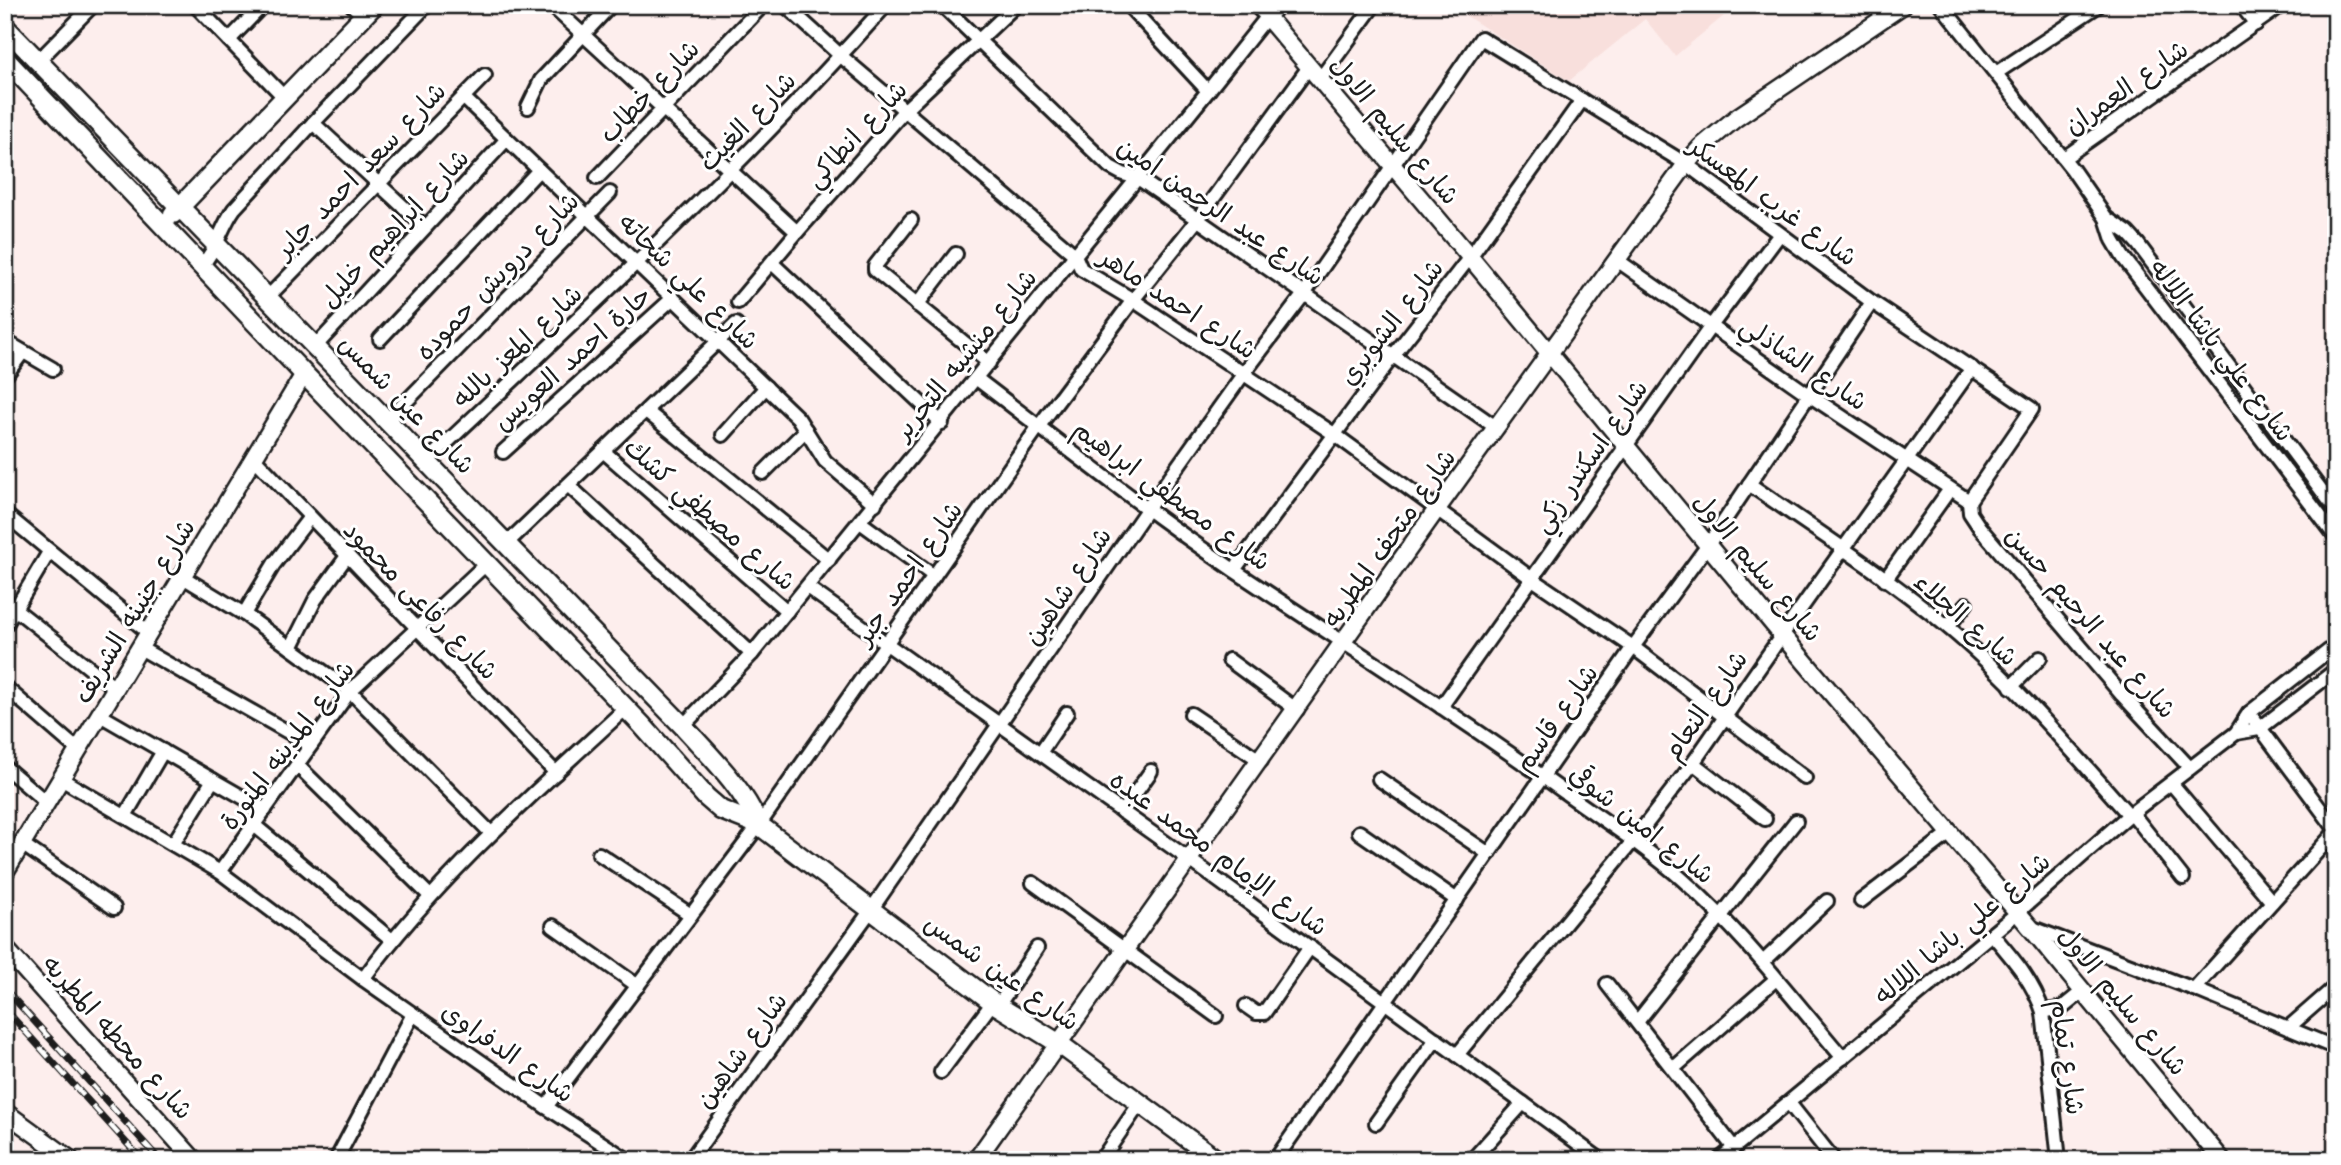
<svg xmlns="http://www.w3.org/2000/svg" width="2341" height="1165" font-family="'Architects Daughter','Playpen Sans Arabic',sans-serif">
<rect width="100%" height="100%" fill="#fdeeed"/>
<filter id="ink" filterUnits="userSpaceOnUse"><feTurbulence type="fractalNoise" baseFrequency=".0143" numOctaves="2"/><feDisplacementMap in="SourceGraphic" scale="14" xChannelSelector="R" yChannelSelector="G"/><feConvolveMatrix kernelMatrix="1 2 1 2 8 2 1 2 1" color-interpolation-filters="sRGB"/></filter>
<g filter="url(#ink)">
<polygon fill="#f8dfdc" points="1449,5 1736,5 1736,6 1675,56 1645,19 1569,81"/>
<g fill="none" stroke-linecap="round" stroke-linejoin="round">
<defs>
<g id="minor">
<polyline points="195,5 285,98"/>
<polyline points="352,5 363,16"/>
<polyline points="551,5 797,232"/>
<polyline points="785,5 841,56 1075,255 1081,269 1133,300 1334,434 1531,578 1633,647 1805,778"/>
<polyline points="942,5 1110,167 1123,174 1138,178 1497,428"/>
<polyline points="1128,5 1208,91"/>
<polyline points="1941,5 2072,169 2106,218 2113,240 2123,257 2336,537"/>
<polyline points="2241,5 2256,24"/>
<polyline points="229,40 263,5"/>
<polyline points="38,61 93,5"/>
<polyline points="1996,73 2099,5"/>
<polyline points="1320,79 1374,5"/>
<polyline points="463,97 798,418 825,461 875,504"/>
<polyline points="528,107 541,80 611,5"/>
<polyline points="313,123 425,227"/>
<polyline points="2064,158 2282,5"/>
<polyline points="597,178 763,5"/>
<polyline points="2106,218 2128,233 2138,244 2336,510"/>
<polyline points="911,220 875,266 875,270 989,363"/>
<polyline points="1617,260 1809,395 1969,501"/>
<polyline points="772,263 942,423"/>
<path d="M201,266C217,250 221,227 234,209L313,123L427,5"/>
<polyline points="267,298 485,75"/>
<polyline points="738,302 797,232 905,110 1016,5"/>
<polyline points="917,305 956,254"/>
<polyline points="380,339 539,170"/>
<polyline points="5,341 53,369"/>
<polyline points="315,347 506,140"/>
<polyline points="5,376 23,352"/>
<path d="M977,379C1062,444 1146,511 1235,571C1346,645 1459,716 1567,794C1606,822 1647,848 1683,880C1743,933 1791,997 1843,1058"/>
<polyline points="646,411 829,560"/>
<polyline points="387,421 610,193"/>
<polyline points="723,435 766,387"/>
<polyline points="603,451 787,611"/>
<polyline points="503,452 673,298"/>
<polyline points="254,458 556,773"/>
<path d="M426,462C584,314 742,167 886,5"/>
<polyline points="763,473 806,430"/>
<path d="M1749,484C1816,530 1885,575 1948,627C2015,683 2072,751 2129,815"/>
<polyline points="568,485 752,654"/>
<polyline points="1969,501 1970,513 1980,528 2122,695 2190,768"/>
<polyline points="5,514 149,633"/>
<polyline points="860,522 934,576"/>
<polyline points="506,544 736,324"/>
<polyline points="1234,570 1393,356 1470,257 1582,100"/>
<polyline points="183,577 244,614 350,691 491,833"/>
<polyline points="1885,580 1950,489"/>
<polyline points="807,587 1190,860 1601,1160"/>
<polyline points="5,601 116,689"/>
<polyline points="244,614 274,564 310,517"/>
<polyline points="5,626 49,552"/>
<polyline points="1948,627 1966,604"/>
<polyline points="140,648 311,745"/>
<polyline points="291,648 315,600 347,556"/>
<polyline points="1229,660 1297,710"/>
<polyline points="5,687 78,750"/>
<polyline points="2011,687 2040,658"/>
<polyline points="1441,707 1711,326 1780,234"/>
<polyline points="2249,713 2336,830"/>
<polyline points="1191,714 1261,761"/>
<polyline points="100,715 265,810"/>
<polyline points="683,726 752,654 1208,91 1267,17 1255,5"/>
<polyline points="2236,733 2259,729 2336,670"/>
<polyline points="1040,753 1067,713"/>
<polyline points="1693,763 1765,819"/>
<polyline points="297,765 430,896"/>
<polyline points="5,767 47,803"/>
<polyline points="61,779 220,872 363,979 546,1107 628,1160"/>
<polyline points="1379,779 1489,854"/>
<polyline points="2171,783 2272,902"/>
<polyline points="1122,812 1151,771"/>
<polyline points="2132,813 2183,878"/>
<polyline points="125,816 163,751"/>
<polyline points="254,825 392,940"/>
<polyline points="1359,832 1457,900"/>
<polyline points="22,844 114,908"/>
<polyline points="173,844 213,780"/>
<polyline points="599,854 691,915"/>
<polyline points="220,872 350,691 487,563"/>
<polyline points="1033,883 1216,1016"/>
<polyline points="1861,901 1950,833"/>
<polyline points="553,926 638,986"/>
<polyline points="2030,927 2194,989 2336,1048"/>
<path d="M1992,934C2013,959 2033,981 2043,1012L2059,1160"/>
<polyline points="1763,962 1827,901"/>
<path d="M363,979C438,877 533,794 626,708"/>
<polyline points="1607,984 1734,1148"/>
<polyline points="2194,989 2336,831"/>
<polyline points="998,1006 1037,948"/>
<polyline points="1246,1006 1256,1013 1264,1013 1310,947"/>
<polyline points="2043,1012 2062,1008 2083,991"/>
<polyline points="1637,1022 1796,821"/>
<polyline points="2288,1028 2336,986"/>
<polyline points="1457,1055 1633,841 1693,763 1782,635 1972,368"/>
<polyline points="1674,1068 1776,979"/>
<polyline points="941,1072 993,1002"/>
<polyline points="1789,1103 1834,1160"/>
<polyline points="546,1107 759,825 1039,426 1133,300 1198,219 1309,67"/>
<polyline points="1376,1123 1436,1039"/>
<polyline points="336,1160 413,1014"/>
<polyline points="690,1160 871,910 1148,508 1244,373 1304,294 1481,38 1686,164 1872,302 2032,409 1969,501"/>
<polyline points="1101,1160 1140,1103"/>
<polyline points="1275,1160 1633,647 1708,545 1872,302"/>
<polyline points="1472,1160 1523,1103"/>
<polyline points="1719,1160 2017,913 2129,815 2236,733 2249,713 2336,645"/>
</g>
<g id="tertiary">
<polyline points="1277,5 1267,17 1470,257 1782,635 2030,927 2222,1160"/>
<polyline points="5,872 304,374"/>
<polyline points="5,948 194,1160"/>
<polyline points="5,1112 71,1160"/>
<polyline points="976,1160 1437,509 1686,164 1701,147 1736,118 1903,5"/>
</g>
<g id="secondary">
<path d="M5,27L683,726C712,758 741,785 759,825"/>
<polyline points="5,59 304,374 641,724 706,797 721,810 759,825 998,1006 1058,1043 1217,1160"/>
<polyline points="173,214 374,5"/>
</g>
</defs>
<use href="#minor" stroke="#1c1c1c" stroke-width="18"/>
<use href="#tertiary" stroke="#1c1c1c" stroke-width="21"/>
<use href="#secondary" stroke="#1c1c1c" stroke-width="23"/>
<use href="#minor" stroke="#fff" stroke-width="12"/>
<use href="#tertiary" stroke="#fff" stroke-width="16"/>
<use href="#secondary" stroke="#fff" stroke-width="18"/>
<defs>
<g id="rail">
<polyline points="5,989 160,1160"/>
<polyline points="5,1009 142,1160"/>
</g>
</defs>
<use href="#rail" stroke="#1c1c1c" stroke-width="7"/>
<use href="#rail" stroke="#fff" stroke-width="4.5" stroke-dasharray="13" stroke-linecap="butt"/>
</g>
</g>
<g text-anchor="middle" stroke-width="6" stroke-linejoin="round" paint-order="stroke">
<g font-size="26" fill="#1c1c1c" stroke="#fff">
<text transform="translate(2126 87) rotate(-35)" y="9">شارع العمران</text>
<text transform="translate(649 91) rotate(-46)" y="9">شارع خطاب</text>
<text transform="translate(747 121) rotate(-46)" y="9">شارع الغيث</text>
<text transform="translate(1395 130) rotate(50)" y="9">شارع سليم الاول</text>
<text transform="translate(856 134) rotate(-47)" y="9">شارع انطاكي</text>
<text transform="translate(360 170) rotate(-46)" y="9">شارع سعد احمد جابر</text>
<text transform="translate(1773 201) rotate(36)" y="9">شارع غرب المعسكر</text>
<text transform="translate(1221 211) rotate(34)" y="9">شارع عبد الرحمن امين</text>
<text transform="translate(394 228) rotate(-47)" y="9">شارع ابراهيم خليل</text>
<text transform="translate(497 276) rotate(-46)" y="9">شارع درويش حموده</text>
<text transform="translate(689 281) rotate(44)" y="9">شارع علي شحاته</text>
<text transform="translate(1178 303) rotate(33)" y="9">شارع احمد ماهر</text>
<text transform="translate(1391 322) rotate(-52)" y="9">شارع الشوبري</text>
<text transform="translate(517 346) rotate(-43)" y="9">شارع المعز بالله</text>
<text transform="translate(2222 350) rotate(53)" y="9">شارع علي باشا اللاله</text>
<text transform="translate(965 354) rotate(-51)" y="9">شارع منشيه التحرير</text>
<text transform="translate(572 358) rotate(-42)" y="9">حارة احمد العويس</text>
<text transform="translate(1804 363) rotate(34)" y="9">شارع الشاذلي</text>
<text transform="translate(407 404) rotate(46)" y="9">شارع عين شمس</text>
<text transform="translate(1590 456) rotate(-55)" y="9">شارع اسكندر زكي</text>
<text transform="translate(1172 495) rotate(36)" y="9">شارع مصطفي ابراهيم</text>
<text transform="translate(710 514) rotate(41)" y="9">شارع مصطفي كشك</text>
<text transform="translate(1389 538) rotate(-55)" y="9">شارع متحف المطريه</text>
<text transform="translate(1758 567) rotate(50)" y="9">شارع سليم الاول</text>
<text transform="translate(908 573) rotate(-55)" y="9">شارع احمد جبر</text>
<text transform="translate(1067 586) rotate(-56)" y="9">شارع شاهين</text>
<text transform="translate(421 600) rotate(46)" y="9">شارع رفاعى محمود</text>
<text transform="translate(134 611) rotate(-59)" y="9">شارع جنينه الشريف</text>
<text transform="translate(1966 619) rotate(41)" y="9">شارع الجلاء</text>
<text transform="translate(2091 622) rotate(49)" y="9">شارع عبد الرحيم حسن</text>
<text transform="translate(1705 705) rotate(-55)" y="9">شارع النعام</text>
<text transform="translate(1556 718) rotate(-55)" y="9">شارع قاسم</text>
<text transform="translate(287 745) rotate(-53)" y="9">شارع المدينه المنورة</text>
<text transform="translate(1642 824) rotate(38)" y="9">شارع امين شوقي</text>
<text transform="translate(1219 853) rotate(36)" y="9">شارع الإمام محمد عبده</text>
<text transform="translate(1962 928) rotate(-40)" y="9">شارع علي باشا اللاله</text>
<text transform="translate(1002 972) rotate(35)" y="9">شارع عين شمس</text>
<text transform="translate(2123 1001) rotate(50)" y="9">شارع سليم الاول</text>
<text transform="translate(118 1037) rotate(48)" y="9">شارع محطه المطريه</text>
<text transform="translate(741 1050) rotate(-54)" y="9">شارع شاهين</text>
<text transform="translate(508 1052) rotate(35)" y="9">شارع الدفراوى</text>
<text transform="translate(2068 1057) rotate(82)" y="9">شارع تمام</text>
</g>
</g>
<rect width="2341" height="1165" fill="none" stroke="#fff" stroke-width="28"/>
<rect x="14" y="14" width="2313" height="1137" fill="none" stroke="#1c1c1c" stroke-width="2.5" filter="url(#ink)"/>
</svg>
